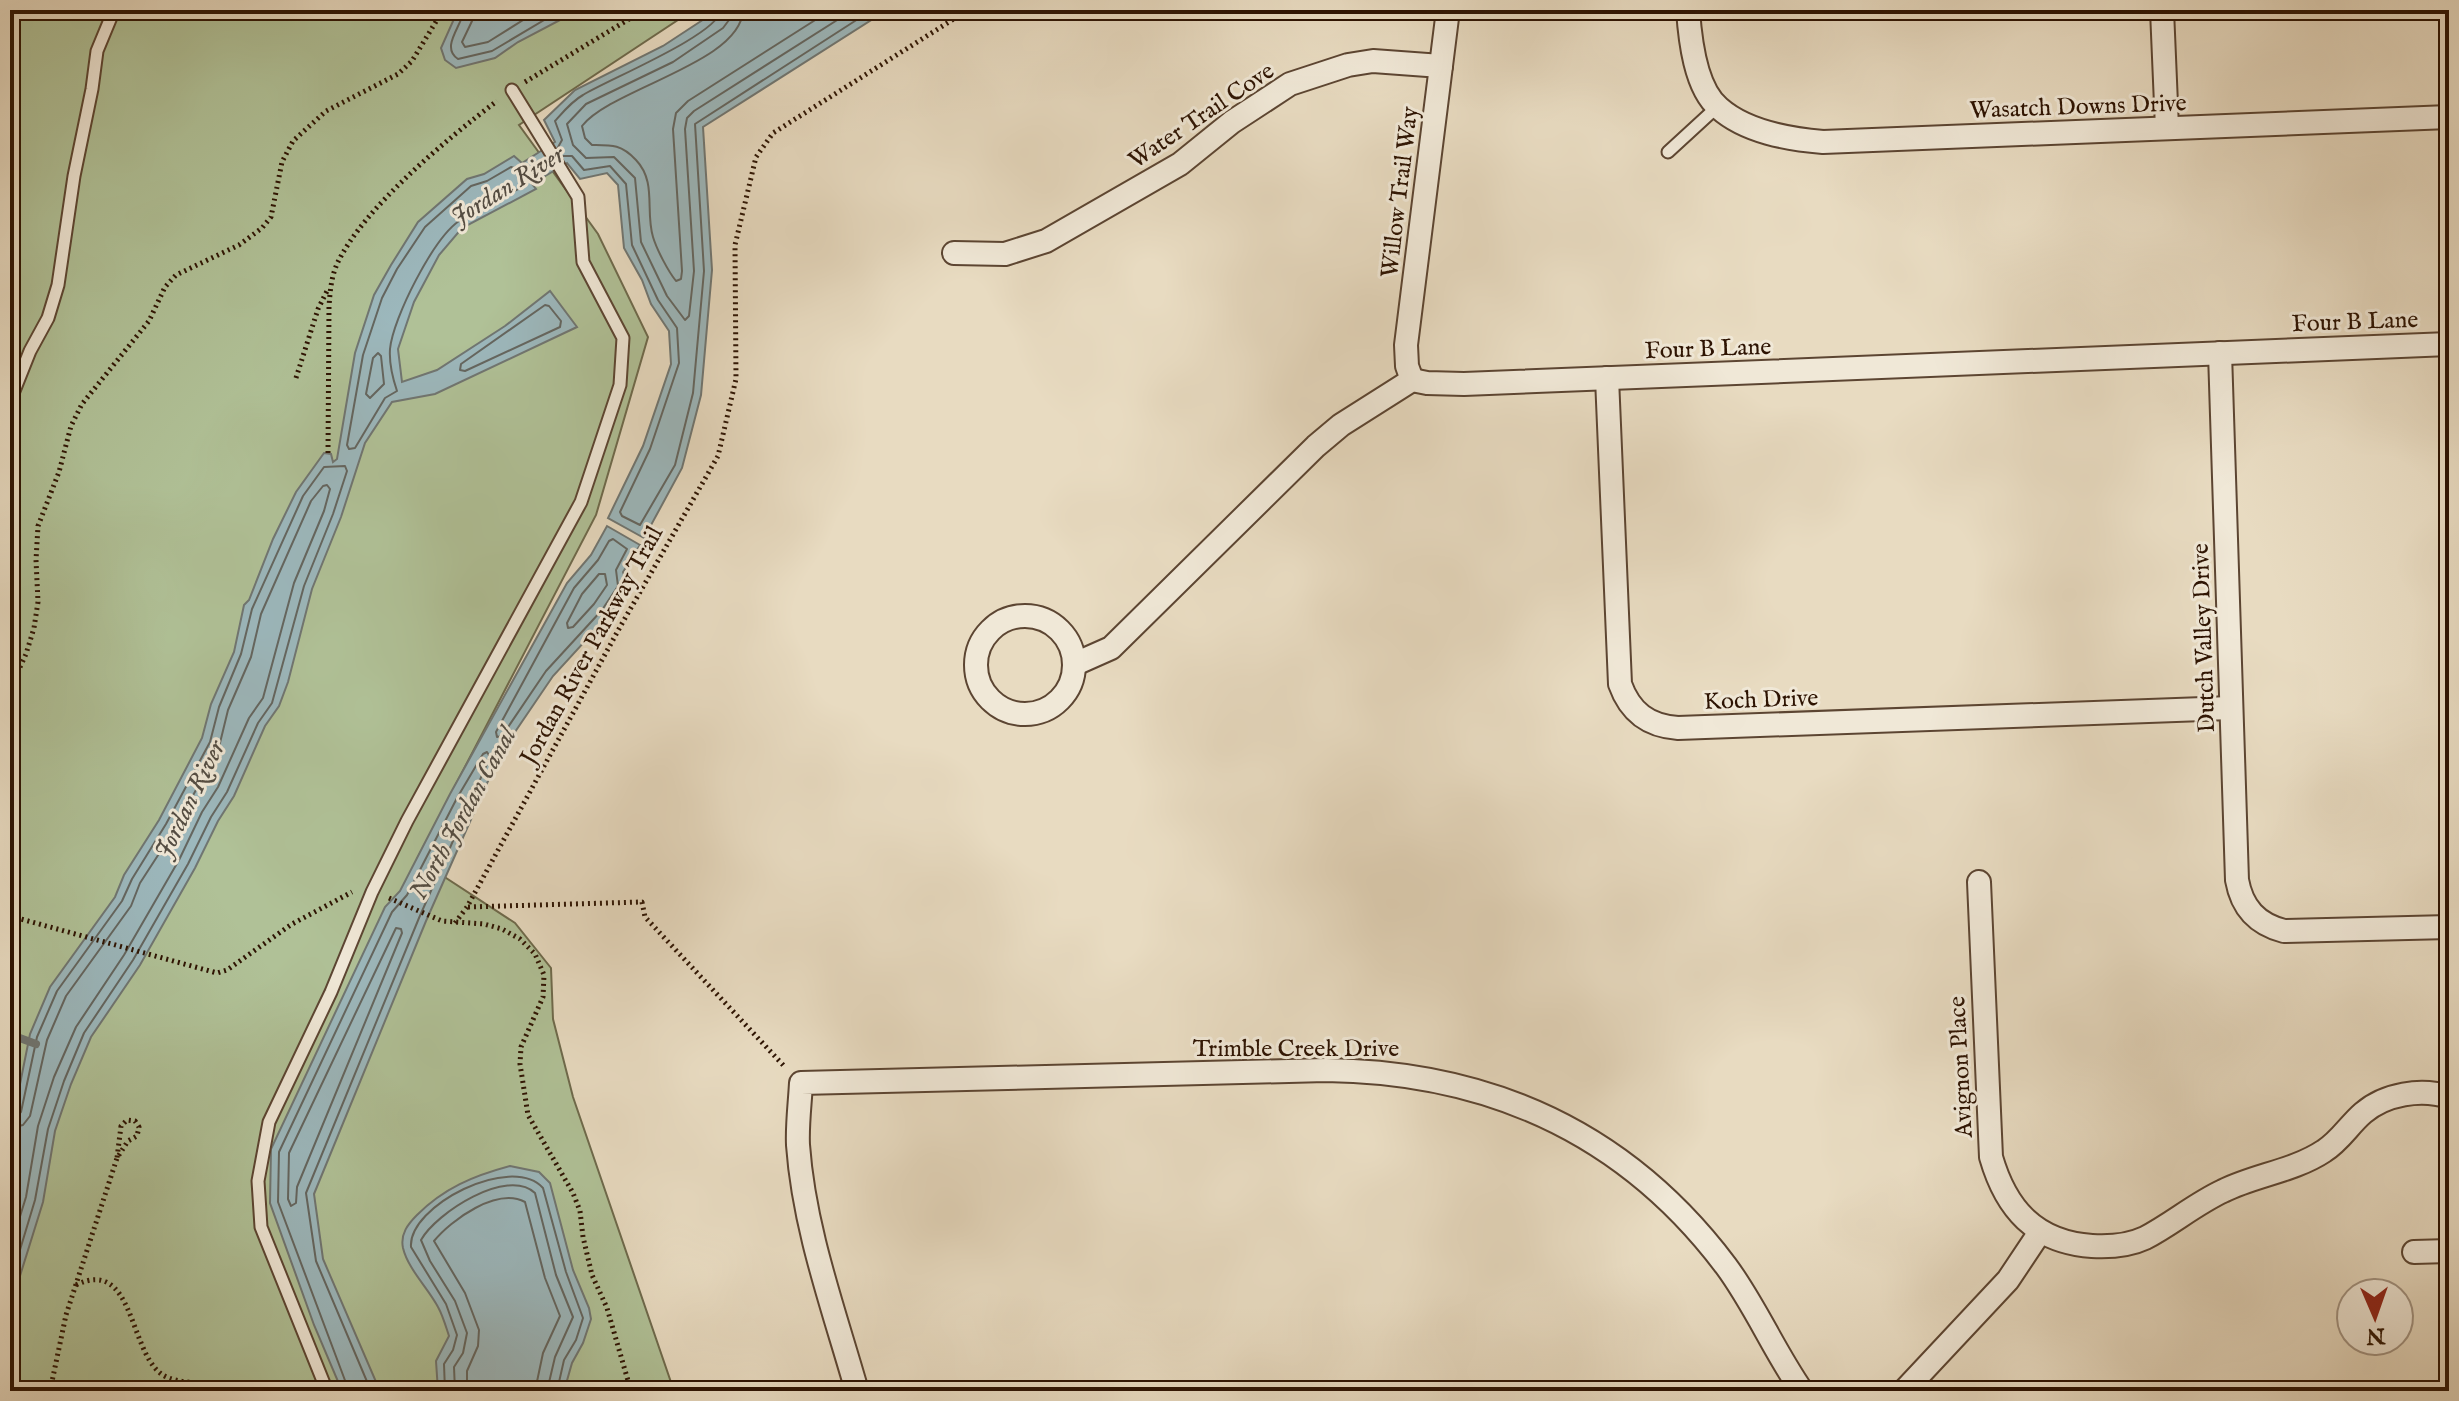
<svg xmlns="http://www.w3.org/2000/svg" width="2459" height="1401" font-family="'IM FELL English',serif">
<rect width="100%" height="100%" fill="#e8dbc1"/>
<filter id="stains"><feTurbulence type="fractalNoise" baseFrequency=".0025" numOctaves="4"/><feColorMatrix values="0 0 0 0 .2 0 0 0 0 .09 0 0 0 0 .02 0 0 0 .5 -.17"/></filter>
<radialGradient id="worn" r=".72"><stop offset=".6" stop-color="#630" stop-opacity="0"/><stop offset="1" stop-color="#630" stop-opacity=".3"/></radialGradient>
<polygon fill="#b0c197" stroke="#6e6a4c" stroke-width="2" points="10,10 693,10 519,125 598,234 648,337 596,515 417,859 515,923 551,968 553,1019 573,1097 674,1391 10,1391"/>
<g fill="#9cb8bd" stroke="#707672" stroke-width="2">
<polygon points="458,10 579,10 518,42 495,58 456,68 445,60 441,48"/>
<polygon points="718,10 887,10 703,127 712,270 701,395 682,468 644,538 608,518 643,446 671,364 669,331 651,304 642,280 624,248 618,185 607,173 580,179 567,163 532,184 536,189 462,228 439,255 414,302 398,349 402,382 437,370 505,326 550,291 577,327 435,394 392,402 365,443 341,517 312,589 288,682 279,706 265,726 234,796 218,821 195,868 140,965 91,1037 71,1084 55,1131 43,1202 10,1308 10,1134 30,1034 50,987 115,897 124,875 159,820 202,738 211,704 234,652 244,605 249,600 273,539 296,492 324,453 331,454 333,462 337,459 355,353 374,295 391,265 418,222 467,179 484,174 514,156 522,163 555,142 544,120 575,90 663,46"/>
<polygon points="607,526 640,545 623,572 628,586 609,615 553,676 500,754 426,921 314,1194 323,1259 380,1391 342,1391 314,1325 270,1203 271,1149 385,907 400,891 450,794 567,583 591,555"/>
<path d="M510,1166L539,1172L550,1183L573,1270L589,1308L591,1319L583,1343L572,1363L564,1391H438L436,1361L449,1336C446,1327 443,1316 438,1307C428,1288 408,1269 403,1248C400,1234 408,1224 417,1215C444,1188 473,1176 510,1166Z"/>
</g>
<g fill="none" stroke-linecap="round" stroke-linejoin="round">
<g stroke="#646660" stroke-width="2">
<path d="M464,10C462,26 440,47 458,59L492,51L561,10"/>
<polyline points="474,10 473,19 462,42 465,47 488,42 539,10"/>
<polyline points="731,10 729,20 723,28 673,62 586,104 567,124 573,145 586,158 614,157 635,178 641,242 667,296 685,320 689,316 694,271 685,129 687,118 694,111 853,10"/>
<path d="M743,10C741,63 612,88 582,126L585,138L592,145C611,145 621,144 636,160C657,182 645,211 653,237C657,250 668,271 676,281L681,279L682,271L673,129L676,113L688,101L831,10"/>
<path d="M557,149L562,140L555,121C563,112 572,101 583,95C607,80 718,35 721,10"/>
<polyline points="562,156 572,156 584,170 610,166 626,184 632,245 658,300 677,328 679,363 650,449 620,512 622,516 640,525 675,465 693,393 704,271 695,124 872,10"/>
<path d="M511,167L528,172L524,186C503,198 478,206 459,221C433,239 393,318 390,349C389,363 393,379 397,391L385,398L355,448L349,449L347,445L363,355L382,298L397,269L425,227L471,186L487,181Z"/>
<polygon points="545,305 549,306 561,321 560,327 465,371 460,370 461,364"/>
<polygon points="378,353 381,356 384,384 370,398 366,394 373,358"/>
<polygon points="613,539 627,549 616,570 618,586 602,610 546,671 502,736 497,737 496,732 574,588 598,560 609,541"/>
<polygon points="599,574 605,574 607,585 594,604 573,627 568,628 567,623 582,594"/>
<polygon points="396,928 401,929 402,933 297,1187 296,1203 291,1206 288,1199 289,1153"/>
<polyline points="10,1118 17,1117 21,1112 37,1037 57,991 122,901 132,879 166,824 210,742 219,707 241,654 252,609 303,496 324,467 345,466 347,471 333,514 304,586 272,703 258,723 227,792 211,817 188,864 133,960 84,1033 64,1081 48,1129 35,1200 10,1283"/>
<polyline points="10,1128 23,1125 30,1116 47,1040 66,996 131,906 140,883 175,829 219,747 228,710 251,657 261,614 311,501 323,486 327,485 330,489 324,511 294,583 263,698 249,718 218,787 202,812 179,860 124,955 76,1027 54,1077 38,1126 26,1197 10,1249"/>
<polyline points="349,1391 278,1202 279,1152 392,912 407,895 457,798 483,754 487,752 490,757 419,918 306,1193 316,1261 371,1391"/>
<path d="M445,1391L444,1364L453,1350L457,1335L446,1304L411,1247C408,1206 511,1153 543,1188L566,1272L583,1318L576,1340L564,1360L557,1391"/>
<path d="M455,1391L454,1367L463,1353L467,1333L455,1301L430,1261L421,1240C436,1213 507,1167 535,1193L556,1275L573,1317L555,1357L547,1391"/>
<path d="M467,1391V1371L478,1346L479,1330L465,1293L434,1241C451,1220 497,1187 525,1202L545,1278L560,1316L543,1353L535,1391"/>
</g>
<polyline stroke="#707672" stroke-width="8" points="17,1037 36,1044"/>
<defs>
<g id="lane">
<polyline points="1668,152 1717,107"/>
<polyline points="10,401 30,351 48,318 58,285 74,176 92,89 97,51 114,10"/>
<polyline points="327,1391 261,1227 258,1181 269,1122 331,992 372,892 407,821 581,502 620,385 623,338 583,262 578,197 512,90"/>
</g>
<g id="street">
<path d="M1688,10C1690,39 1695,88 1719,108C1746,132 1788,139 1823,142L2449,117"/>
<polyline points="2162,10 2167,128"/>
<polyline points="954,253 1005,254 1046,241 1180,164 1232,122 1290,84 1348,65 1373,61 1441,66"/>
<path d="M2220,353L2237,880C2242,908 2257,924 2284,931L2449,927"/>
<path d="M1607,378L1620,684C1630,712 1648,726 1678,728L2231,708"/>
<polyline points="1412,380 1407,366 1406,345 1448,10"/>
<circle cx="1025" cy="665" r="49"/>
<polyline points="1075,664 1111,648 1316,446 1341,425 1412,380 1427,383 1464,384 2449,344"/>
<path d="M1979,882L1991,1157C2006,1209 2035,1242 2092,1246C2110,1247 2128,1246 2145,1238C2172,1224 2195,1204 2223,1191C2255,1175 2294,1171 2324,1151C2340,1141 2349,1125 2363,1113C2385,1094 2421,1088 2449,1097"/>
<polyline points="2414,1252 2449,1251"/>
<path d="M857,1391C834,1310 804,1229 798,1145C797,1125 800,1103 801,1083L1326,1070C1490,1072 1626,1133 1726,1266C1755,1305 1774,1351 1802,1391"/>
<polyline points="1904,1391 2008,1280 2040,1232"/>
</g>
</defs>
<use href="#lane" stroke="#5c4532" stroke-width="15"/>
<use href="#street" stroke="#5c4532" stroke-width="26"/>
<g stroke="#2d1302" stroke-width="5" stroke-dasharray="2 4" stroke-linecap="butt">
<polyline points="525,82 644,10"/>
<polyline points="296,378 318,309 328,289"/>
<path d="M328,453L329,307C330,292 331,278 337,264C363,208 447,139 497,101"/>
<polyline points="10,689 26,654 34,628 38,602 36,560 38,526 59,472 71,426 82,404 149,321 165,287 176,275 239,245 262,228 271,217 282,162 293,141 326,111 398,74 412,61 443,10"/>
<polyline points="389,898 442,921 484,924 502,929 520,939 535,954 544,975 543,997 521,1047 520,1064 528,1115 573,1193 580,1211 583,1237 592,1275 607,1308 631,1391"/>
<polyline points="468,907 642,902 645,917 784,1066"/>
<polyline points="10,916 217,973 227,970 292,924 352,892"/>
<polyline points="455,923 467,907 620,627 718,456 736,379 735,245 756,157 773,133 968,10"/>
<path d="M76,1285C133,1257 129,1348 160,1373C178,1388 227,1381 250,1383C265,1384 278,1387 292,1391"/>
<polyline points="50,1391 66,1315 117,1158 128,1141 137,1136 139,1127 135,1121 127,1120 121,1126 117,1158"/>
</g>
<use href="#lane" stroke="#f0e8d7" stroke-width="11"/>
<use href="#street" stroke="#f0e8d7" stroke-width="22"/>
</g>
<g text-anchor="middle" stroke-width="6" stroke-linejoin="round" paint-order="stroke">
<g font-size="24" fill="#2d1302" stroke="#f0e8d7">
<text transform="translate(2078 106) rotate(-2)" y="8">Wasatch Downs Drive</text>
<text transform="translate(1201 115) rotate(-34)" y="8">Water Trail Cove</text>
<text transform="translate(1399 192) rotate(-83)" y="8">Willow Trail Way</text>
<text transform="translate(2355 321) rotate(-2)" y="8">Four B Lane</text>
<text transform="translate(1708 348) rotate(-2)" y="8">Four B Lane</text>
<text transform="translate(2203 638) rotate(-92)" y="8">Dutch Valley Drive</text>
<text transform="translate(591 645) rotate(-61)" y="8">Jordan River Parkway Trail</text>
<text transform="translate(1761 699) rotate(-2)" y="8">Koch Drive</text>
<text x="1296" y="1056">Trimble Creek Drive</text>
<text transform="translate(1960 1067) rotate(-93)" y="8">Avignon Place</text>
</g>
<g font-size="26" font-style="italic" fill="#544d43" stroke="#f0e8d7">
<text transform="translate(507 185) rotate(-32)" y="9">Jordan River</text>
<text transform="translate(189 799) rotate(-64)" y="9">Jordan River</text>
<text transform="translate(462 813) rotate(-61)" y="9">North Jordan Canal</text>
</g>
</g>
<rect width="2459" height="1401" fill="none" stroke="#e8dbc1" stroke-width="40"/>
<rect x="12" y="12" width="2435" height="1377" fill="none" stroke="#2d1302" stroke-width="4"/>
<rect x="20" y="20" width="2419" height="1361" fill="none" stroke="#2d1302" stroke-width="2"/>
<g transform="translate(2375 1317) rotate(178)"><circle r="38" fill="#f0e8d7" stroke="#a29382" stroke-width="2"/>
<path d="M0-6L14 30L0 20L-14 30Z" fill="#8f2418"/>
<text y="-12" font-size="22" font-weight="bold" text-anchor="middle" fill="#2d1302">N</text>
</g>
<rect width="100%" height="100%" filter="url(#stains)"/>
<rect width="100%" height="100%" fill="url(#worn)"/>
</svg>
